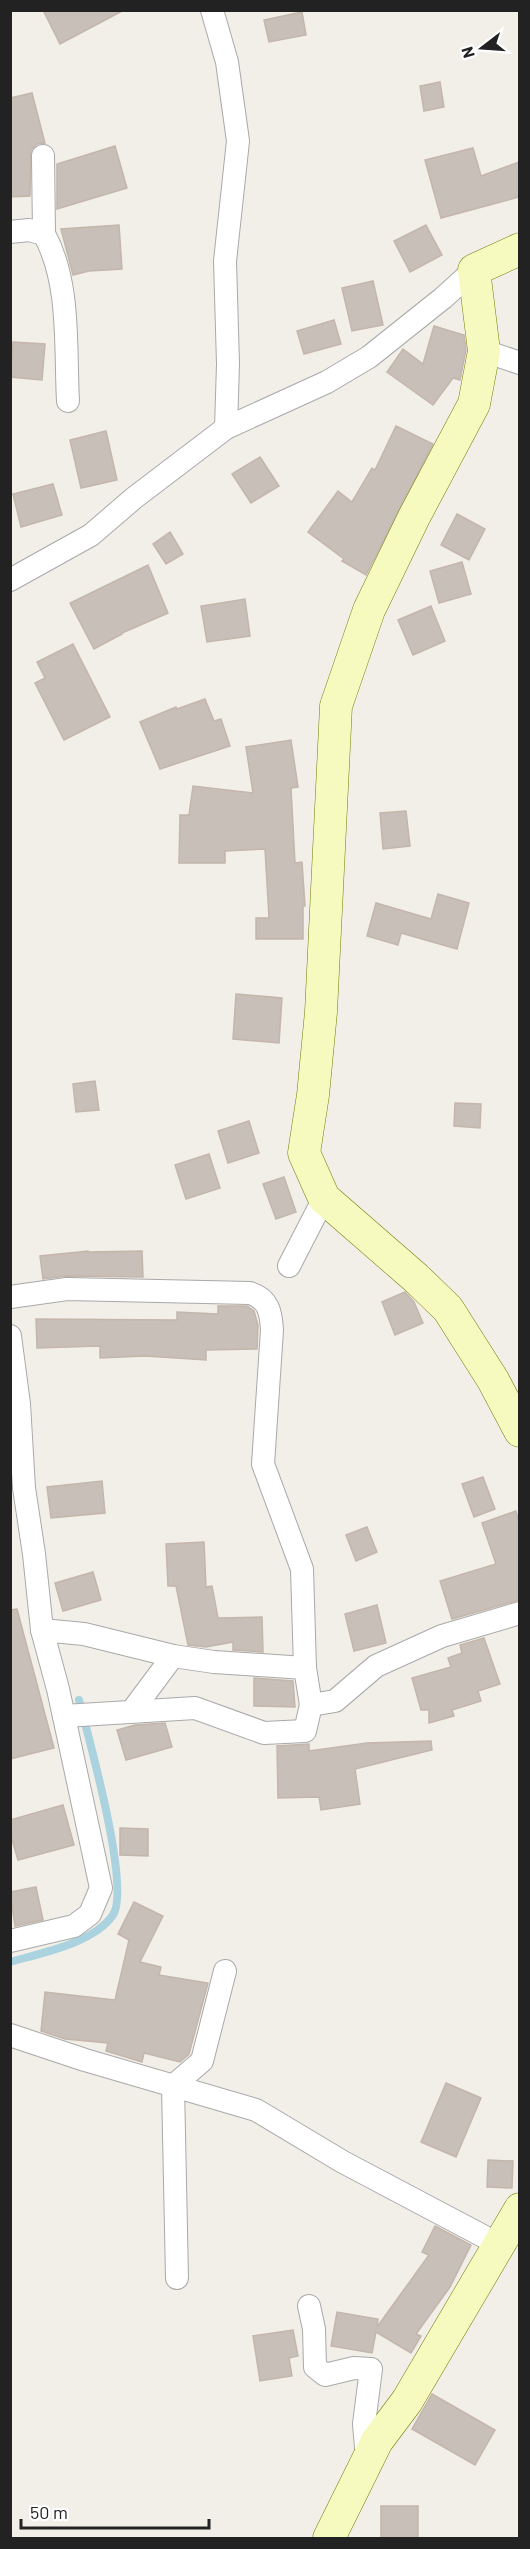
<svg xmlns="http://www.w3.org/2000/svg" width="530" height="2549" font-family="Barlow,sans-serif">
<rect width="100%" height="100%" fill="#f2efe9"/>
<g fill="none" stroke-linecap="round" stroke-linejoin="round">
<path stroke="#aad3df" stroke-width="8" d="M10,1962C41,1953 94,1943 113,1915C131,1887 88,1736 79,1700"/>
</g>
<g fill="#c7bfb8" stroke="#c4b6ab" stroke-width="1.5">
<polygon points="43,10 124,10 60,44"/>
<polygon points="302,12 306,35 269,42 264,20"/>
<polygon points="440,82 444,107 424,111 420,86"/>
<polygon points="32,93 45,143 37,144 31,150 30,196 10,197 10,98"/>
<polygon points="115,146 127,188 57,209 57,164"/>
<polygon points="473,148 481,176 519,162 519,197 441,218 425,160"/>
<polygon points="119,225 122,269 89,271 73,275 61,229"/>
<polygon points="426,225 442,255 410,272 394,241"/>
<polygon points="373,281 383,325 352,331 342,288"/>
<polygon points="334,320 341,344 304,354 297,331"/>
<polygon points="434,326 464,335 466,350 460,380 453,378 433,405 387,372 403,349 423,364"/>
<polygon points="13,342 45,344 42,380 10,377"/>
<polygon points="396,426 433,444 366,575 342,561 344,559 308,532 338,491 352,502 372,468 375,470"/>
<polygon points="106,431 117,480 81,488 70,440"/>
<polygon points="260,457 279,486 251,503 232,474"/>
<polygon points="53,484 62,515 21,527 13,494"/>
<polygon points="457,514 485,529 469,560 441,545"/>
<polygon points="170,532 183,554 166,564 153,544"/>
<polygon points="462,562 471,594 439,603 430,571"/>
<polygon points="148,565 168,613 122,633 122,634 94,649 70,603"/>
<polygon points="245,599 250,636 207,642 201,606"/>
<polygon points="431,606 445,641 413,655 398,620"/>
<polygon points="73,644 110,717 64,740 35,683 45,678 37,662"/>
<polygon points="205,699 214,721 221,719 230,746 160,769 140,722 176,707 177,709"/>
<polygon points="291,740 298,787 291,788 295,863 302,862 305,906 303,906 303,939 256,939 256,918 269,918 265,849 225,851 225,863 179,863 180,815 189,815 193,786 253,793 246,747"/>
<polygon points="406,811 410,846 383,849 380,813"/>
<polygon points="438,894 469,903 457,949 401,933 398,945 367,936 376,903 431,919"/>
<polygon points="236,994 282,998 279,1043 233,1039"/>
<polygon points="95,1081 99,1110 76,1112 73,1084"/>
<polygon points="455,1103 481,1104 480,1128 454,1126"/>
<polygon points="249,1121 259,1153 228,1163 218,1131"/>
<polygon points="209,1154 220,1188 186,1199 175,1165"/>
<polygon points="284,1177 296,1212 276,1219 263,1184"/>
<polygon points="88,1251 88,1252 142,1251 143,1277 67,1276 43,1279 40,1256"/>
<polygon points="405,1292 414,1302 423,1323 395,1335 382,1302"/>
<polygon points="218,1306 247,1306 254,1311 258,1325 257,1349 206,1350 206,1360 145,1356 100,1358 100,1346 37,1348 36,1319 177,1320 177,1312 218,1314"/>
<polygon points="483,1477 495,1509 474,1517 462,1484"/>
<polygon points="102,1481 105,1513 51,1518 47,1487"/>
<polygon points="516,1511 519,1522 519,1600 452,1619 440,1581 496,1564 482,1523"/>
<polygon points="367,1527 377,1552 356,1561 346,1535"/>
<polygon points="204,1542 206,1587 212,1586 218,1618 262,1617 263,1652 233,1650 233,1642 206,1647 188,1645 176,1586 168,1586 166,1544"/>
<polygon points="93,1572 101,1600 63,1611 55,1583"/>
<polygon points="377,1605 386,1643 354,1651 345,1614"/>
<polygon points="17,1609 54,1748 10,1759 10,1610"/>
<polygon points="484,1638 500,1684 478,1691 481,1701 452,1710 454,1716 429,1723 429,1710 421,1710 412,1678 451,1667 448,1658 462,1653 460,1645"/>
<polygon points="254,1678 293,1681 295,1707 254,1706"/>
<polygon points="165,1723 172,1747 126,1760 117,1730 135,1725"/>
<polygon points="431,1741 432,1750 355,1769 360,1804 321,1810 319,1797 278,1798 277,1746 309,1744 309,1751 367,1743"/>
<polygon points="63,1805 74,1845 18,1860 10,1833 10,1820"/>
<polygon points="120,1828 148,1829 148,1856 120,1855"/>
<polygon points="36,1887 43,1920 15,1926 10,1892"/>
<polygon points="134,1902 163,1916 140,1962 161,1967 159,1975 208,1983 189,2054 180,2062 144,2053 142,2062 106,2051 108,2043 65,2039 41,2031 45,1992 115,2000 129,1940 118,1934"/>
<polygon points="446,2083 481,2098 456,2157 421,2142"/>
<polygon points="488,2160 513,2161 512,2188 487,2187"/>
<polygon points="435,2226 471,2245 450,2287 416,2334 421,2336 411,2353 376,2332 372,2353 331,2346 337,2312 378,2319 377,2327 429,2255 422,2252"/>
<polygon points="293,2330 298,2356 289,2358 292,2376 260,2381 253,2336"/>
<polygon points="432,2394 495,2430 475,2465 412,2429"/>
<rect x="381" y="2506" width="37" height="32"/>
</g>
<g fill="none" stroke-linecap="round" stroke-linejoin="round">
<defs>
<g id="minor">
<polyline points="212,10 227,62 238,141 225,261 228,364 226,428"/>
<polyline points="43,156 44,234"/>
<path d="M10,232L29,230L44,234C71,283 65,348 68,401"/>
<polyline points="484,351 520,363"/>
<polyline points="10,580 91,535 134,498 226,428 327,382 369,357 443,298 474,270"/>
<polyline points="289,1266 324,1198"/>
<path d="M10,1297L67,1289L250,1293C269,1299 271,1313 272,1330L263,1464L302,1569L305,1668"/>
<polyline points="10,1336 19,1404 24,1488 34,1554 42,1630"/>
<polyline points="132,1711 173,1656"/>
<polyline points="64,1716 195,1708 264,1733 305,1731 311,1705"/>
<polyline points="10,1941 74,1926 90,1914 101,1888 58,1689 42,1630 84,1634 173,1656 214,1662 305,1668 311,1705 335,1701 376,1666 442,1636 520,1613"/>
<polyline points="10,2035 85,2060 256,2110 343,2162 500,2245"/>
<polyline points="177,2278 173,2086 202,2061 225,1971"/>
<polyline points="309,2306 314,2329 315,2367 325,2375 354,2368 371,2369 364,2424 367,2459"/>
</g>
<g id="secondary">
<polyline points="520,249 474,270 484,351 474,404 414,517 369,610 336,706 321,1012 313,1095 304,1153 324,1198 416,1278 448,1309 493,1380 520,1431"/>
<polyline points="329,2538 377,2441 407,2401 520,2209"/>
</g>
</defs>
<use href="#minor" stroke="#a9a9a9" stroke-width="24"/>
<use href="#secondary" stroke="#707d05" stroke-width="33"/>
<use href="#minor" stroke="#fff" stroke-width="22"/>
<use href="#secondary" stroke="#f7fabf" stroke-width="32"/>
</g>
<rect width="530" height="2549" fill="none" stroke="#222222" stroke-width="24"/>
<g transform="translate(482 48) rotate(253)" stroke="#ffffff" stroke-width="4.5" paint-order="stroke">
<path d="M0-4.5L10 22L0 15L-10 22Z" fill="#222222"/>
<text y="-9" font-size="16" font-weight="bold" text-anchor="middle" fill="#222222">N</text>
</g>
<path d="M21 2519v9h188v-9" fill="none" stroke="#222222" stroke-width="3"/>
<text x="30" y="2519" font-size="18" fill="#222222" stroke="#ffffff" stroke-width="4.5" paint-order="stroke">50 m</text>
</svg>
